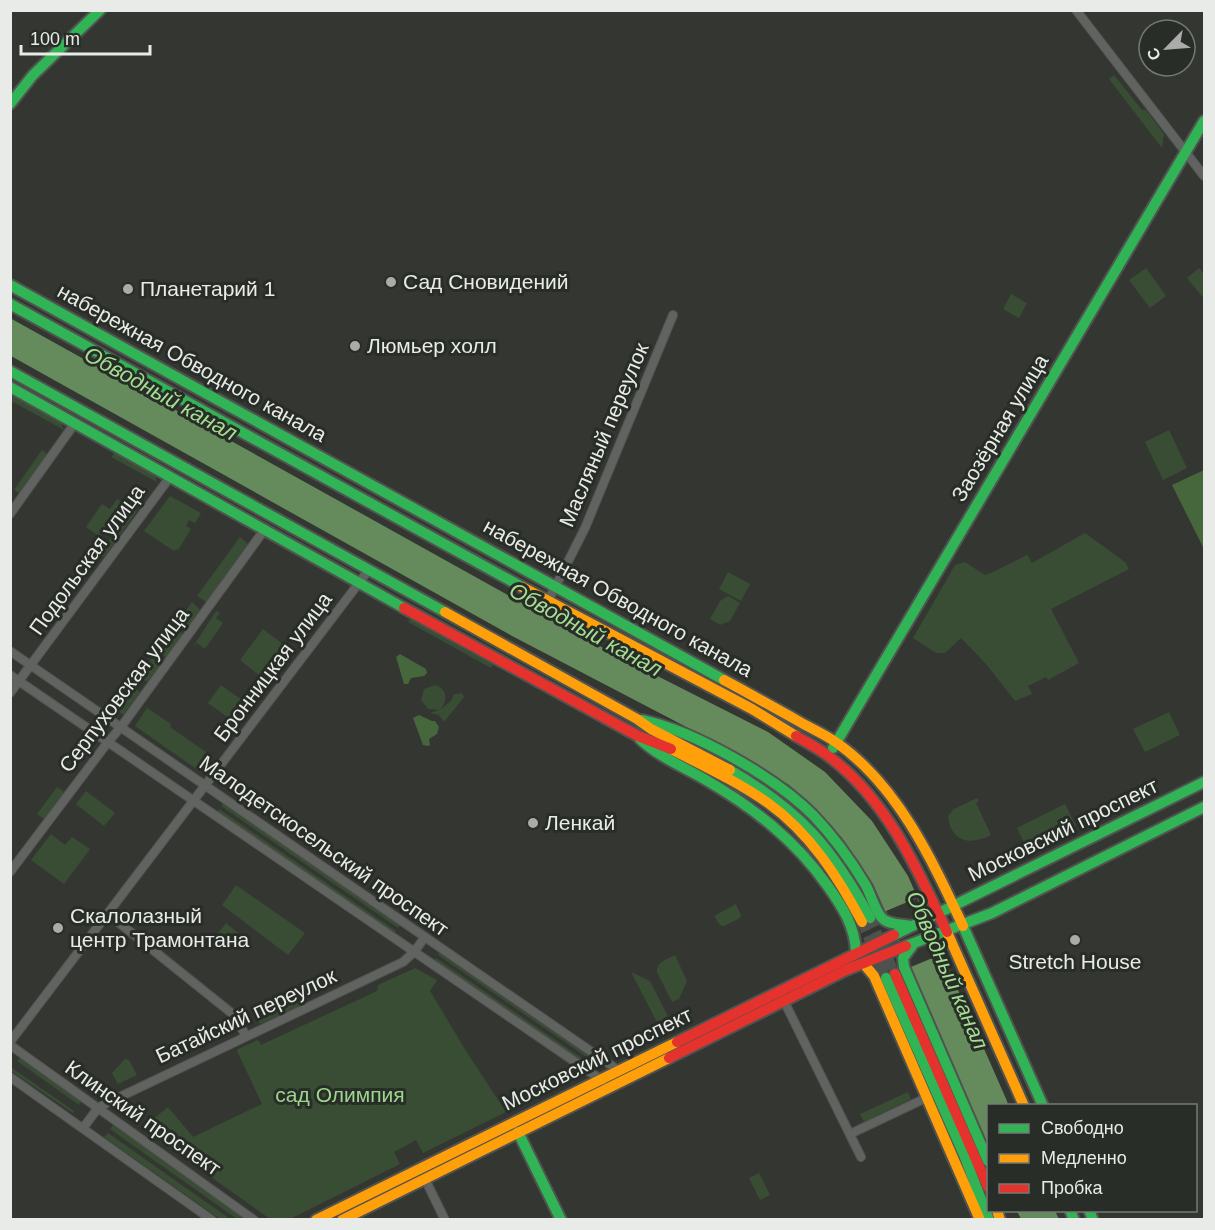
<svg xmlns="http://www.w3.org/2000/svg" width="1215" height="1230" font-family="Helvetica,sans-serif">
<rect width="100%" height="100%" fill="#343632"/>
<g fill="#384d33">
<polygon points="1114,75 1142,110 1146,110 1164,134 1162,148 1109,79"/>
<polygon points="1146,268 1166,296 1150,308 1129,280"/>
<polygon points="1199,268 1204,274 1204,299 1187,278"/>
<polygon points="1011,294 1027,303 1019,318 1003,309"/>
<polygon points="11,395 61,423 64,430 11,401"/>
<polygon points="1169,430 1187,468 1163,480 1145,442"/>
<polygon points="42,450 47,454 19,493 14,490"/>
<polygon points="115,453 155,475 157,482 111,457"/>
<polygon points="170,496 201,513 195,523 189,520 186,526 191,529 178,550 176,549 174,551 144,531"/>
<polygon points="117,499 123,503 100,537 86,527 102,504 110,509"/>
<polygon points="133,508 137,511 104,557 99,554"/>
<polygon points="1085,533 1125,562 1129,569 1051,609 1079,663 1048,680 1046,677 1028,686 1032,694 1015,701 986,664 961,638 945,653 936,653 913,638 955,565 965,562 985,575 993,572 1027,555 1032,563"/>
<polygon points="240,537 248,544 206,602 197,596"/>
<polygon points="728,572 750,584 741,601 719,589"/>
<polygon points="728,596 740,603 730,621 720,625 710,619 720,601"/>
<polygon points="192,602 200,610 189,625 179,620"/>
<polygon points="216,611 220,613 216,618 223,623 205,649 197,643 193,647"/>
<polygon points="410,619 493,665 491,668 408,622"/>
<polygon points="174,626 183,634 166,657 156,651"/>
<polygon points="263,629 284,645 260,676 240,660"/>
<polygon points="152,658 160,665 148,681 146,681 139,676"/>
<polygon points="221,685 250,706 237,724 208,703"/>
<path d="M435,685C448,689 448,701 440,710L452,700L453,695L462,693L464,697L444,722L439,715L430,713L439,710L428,709L421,700L424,689Z"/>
<polygon points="132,686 140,692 123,715 115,709"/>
<polygon points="147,708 171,724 170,727 213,757 202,773 135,726"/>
<polygon points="1169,712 1180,735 1145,752 1133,729"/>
<polygon points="57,787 63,791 63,794 44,819 37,814"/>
<polygon points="86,791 115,813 104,826 76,804"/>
<path d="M977,798L979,801L976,803L991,835C970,846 951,842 948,816L954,809Z"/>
<polygon points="223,803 400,925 398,928 221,806"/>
<polygon points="1065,804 1076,826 1028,851 1017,828"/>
<polygon points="219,809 396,931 394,933 217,812"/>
<polygon points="51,834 65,845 72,837 90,849 64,884 31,860"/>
<polygon points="236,885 305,933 288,955 222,905"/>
<polygon points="736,904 741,915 740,918 724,926 720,925 714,916"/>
<polygon points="226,923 243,937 232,950 217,935"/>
<polygon points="439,953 589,1056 588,1058 438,955"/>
<path d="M675,955L687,981L679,999L672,1002L657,972C656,962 666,960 675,955Z"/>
<polygon points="436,958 586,1061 584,1064 434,961"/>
<polygon points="415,968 437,980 430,991 466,1051 506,1112 423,1153 416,1140 394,1152 400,1164 288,1220 270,1219 142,1128 168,1107 193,1137 262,1104 237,1051 238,1049 258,1040 261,1045 377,991 378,985"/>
<polygon points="631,972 650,981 673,1026 662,1032"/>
<polygon points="304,999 306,1003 260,1024 258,1020"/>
<polygon points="20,1058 81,1101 79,1105 17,1061"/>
<polygon points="125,1059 129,1060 137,1075 118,1084 112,1073"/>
<polygon points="12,1068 74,1111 73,1113 11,1071"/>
<polygon points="908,1092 911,1099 864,1122 860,1114"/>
<polygon points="113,1125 247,1219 237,1219 110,1129"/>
<polygon points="108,1133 230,1219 220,1219 104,1137"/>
<polygon points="759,1173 770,1195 760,1200 749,1178"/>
</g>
<g fill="#46673c">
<polygon points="1204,470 1204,549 1172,485"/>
<polygon points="400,654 426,669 427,673 424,676 411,678 408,684 404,684 396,657"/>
<polygon points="419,715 432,721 435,721 439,727 437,734 429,739 430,745 428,746 423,745 413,718"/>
</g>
<g fill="#658b5c">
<polygon points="10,318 614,654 768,732 825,772 872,821 908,876 1007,1101 1008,1105 988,1106 988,1145 873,884 842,838 816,809 789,785 740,755 514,637 11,356"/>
<polygon points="1017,1211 1055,1211 1059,1219 1021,1219"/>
</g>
<polygon fill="#343632" points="917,898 942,954 911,967 886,911"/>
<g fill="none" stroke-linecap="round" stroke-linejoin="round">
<g stroke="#4f514d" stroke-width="10" stroke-dasharray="10 5" stroke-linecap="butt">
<polyline points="870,918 895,974"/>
<polyline points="862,922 886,978"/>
</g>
<defs>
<g id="street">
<polyline points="1076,10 1204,176"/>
<polyline points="10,514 75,423"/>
<polyline points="548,601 585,528 673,315"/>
<polyline points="10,651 618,1070"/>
<polyline points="10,675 603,1081"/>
<polyline points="10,693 170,477"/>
<polyline points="10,872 108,742 121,727 265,529"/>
<polyline points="108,914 234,1015 246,1036"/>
<polyline points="784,1001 861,1157"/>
<polyline points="10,1042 368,571"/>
<polyline points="10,1045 254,1220"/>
<polyline points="10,1077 212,1220"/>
<polyline points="83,1128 98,1108 107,1103 403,962 414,952 425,937"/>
<polyline points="850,1134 928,1097"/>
<polyline points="425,1179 445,1220"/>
</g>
<g id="fast">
<polyline points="10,104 33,75 100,10"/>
<polyline points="10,285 724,680"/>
<polyline points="10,304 522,587"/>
<polyline points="10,371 445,612"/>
<polyline points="10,387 404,608"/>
<path d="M642,720C694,731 775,777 813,815C833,836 850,859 865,884C871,894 874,908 881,917C887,925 902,924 911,926"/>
<path d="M640,739C659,757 684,767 706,780C754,808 795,840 827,885C842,906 855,926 856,952"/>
<polyline points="833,748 1204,121"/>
<path d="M730,770C800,811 832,847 870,918"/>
<polyline points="963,926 1043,1106"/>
<polyline points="894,935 1204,782"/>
<polyline points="906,946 992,913 1204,807"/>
<polyline points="912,946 903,958 904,967 988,1161"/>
<polyline points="886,978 964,1155 989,1220"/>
<polyline points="518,1132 561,1220"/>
<polyline points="1070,1210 1074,1220"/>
<polyline points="1089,1210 1093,1220"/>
</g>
<g id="slow">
<polyline points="522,587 752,709 796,736"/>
<polyline points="445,612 637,719 651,729 730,770"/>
<path d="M724,680C750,694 775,708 800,722C812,729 826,735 837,743C898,786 932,860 963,926"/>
<path d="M671,749C704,766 738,782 768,803C810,833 838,877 862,922"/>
<polyline points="947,932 1024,1106"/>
<polyline points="864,964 874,976 980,1220"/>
<polyline points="997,1210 1000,1220"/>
<polyline points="316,1220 677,1042"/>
<polyline points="342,1220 669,1058"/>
</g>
<g id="jam">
<polyline points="404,608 638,736 671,749"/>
<path d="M796,736C806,742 818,748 827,755C886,798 917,868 947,932"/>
<polyline points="895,974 988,1187"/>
<polyline points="677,1042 894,935"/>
<polyline points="669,1058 846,970 906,946"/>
</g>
</defs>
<use href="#street" stroke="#515350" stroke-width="10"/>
<use href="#fast" stroke="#515350" stroke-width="14"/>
<use href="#slow" stroke="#515350" stroke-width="14"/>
<use href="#jam" stroke="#515350" stroke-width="14"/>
<use href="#street" stroke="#616360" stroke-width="8"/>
<use href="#fast" stroke="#30b455" stroke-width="10"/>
<use href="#slow" stroke="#ff9f0a" stroke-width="10"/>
<use href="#jam" stroke="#e5322d" stroke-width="10"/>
</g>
<g fill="#a9aca8" stroke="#292d27" stroke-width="2">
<circle cx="391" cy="282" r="6"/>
<circle cx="128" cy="289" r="6"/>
<circle cx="355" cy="346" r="6"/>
<circle cx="533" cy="823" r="6"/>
<circle cx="58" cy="928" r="6"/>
<circle cx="1075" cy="940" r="6"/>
</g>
<g text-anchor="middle" stroke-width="6" stroke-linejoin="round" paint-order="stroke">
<g font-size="21" fill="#e8ebe7" stroke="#292d27" text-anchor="start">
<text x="403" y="289">Сад Сновидений</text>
<text x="140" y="296">Планетарий 1</text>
<text x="367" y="353">Люмьер холл</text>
<text x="545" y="830">Ленкай</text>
<text x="70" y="923">Скалолазный<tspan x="70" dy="24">центр Трамонтана</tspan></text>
<text x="1075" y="969" text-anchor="middle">Stretch House</text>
</g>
<g font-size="21" fill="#e8ebe7" stroke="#292d27">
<text transform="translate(192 363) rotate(29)" y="7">набережная Обводного канала</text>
<text transform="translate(1000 428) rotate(-59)" y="7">Заозёрная улица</text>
<text transform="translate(604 435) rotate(-67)" y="7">Масляный переулок</text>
<text transform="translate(87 560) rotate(-54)" y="7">Подольская улица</text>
<text transform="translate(618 598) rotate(29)" y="7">набережная Обводного канала</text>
<text transform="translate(273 667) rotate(-53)" y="7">Бронницкая улица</text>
<text transform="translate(124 690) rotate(-53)" y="7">Серпуховская улица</text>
<text transform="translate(1063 830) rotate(-26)" y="7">Московский проспект</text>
<text transform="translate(324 846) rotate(35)" y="7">Малодетскосельский проспект</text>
<text transform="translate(246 1016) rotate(-25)" y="7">Батайский переулок</text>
<text transform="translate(597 1059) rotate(-26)" y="7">Московский проспект</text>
<text transform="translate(143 1118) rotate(35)" y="7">Клинский проспект</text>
</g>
<g font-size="21" fill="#9cd68c" stroke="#292d27">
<text x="340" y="1102">сад Олимпия</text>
</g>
<g font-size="22" font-style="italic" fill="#a4de94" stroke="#292d27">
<text transform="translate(161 393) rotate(29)" y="8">Обводный канал</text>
<text transform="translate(586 629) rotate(29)" y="8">Обводный канал</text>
<text transform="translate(948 970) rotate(66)" y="8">Обводный канал</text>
</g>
</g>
<rect width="1215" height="1230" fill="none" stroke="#e8ebe7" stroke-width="24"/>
<rect x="987" y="1104" width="210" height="108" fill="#292d27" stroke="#757974" stroke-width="1.5"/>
<rect x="999" y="1124" width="30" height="9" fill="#30b455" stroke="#757974" stroke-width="1.5"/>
<text x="1041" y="1134" font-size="18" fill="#e8ebe7">Свободно</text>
<rect x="999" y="1154" width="30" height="9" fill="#ff9f0a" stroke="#757974" stroke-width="1.5"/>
<text x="1041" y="1164" font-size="18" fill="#e8ebe7">Медленно</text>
<rect x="999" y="1184" width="30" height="9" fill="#e5322d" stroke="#757974" stroke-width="1.5"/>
<text x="1041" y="1194" font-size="18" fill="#e8ebe7">Пробка</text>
<g transform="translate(1167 48) rotate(245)"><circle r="28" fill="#292d27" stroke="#757974" stroke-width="1.5"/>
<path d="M0-4.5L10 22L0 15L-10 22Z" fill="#a9aca8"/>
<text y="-9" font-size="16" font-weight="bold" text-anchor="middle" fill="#e8ebe7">С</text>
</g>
<path d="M21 45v9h129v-9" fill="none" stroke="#e8ebe7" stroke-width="3"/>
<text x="30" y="45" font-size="18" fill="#e8ebe7" stroke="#292d27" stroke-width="4.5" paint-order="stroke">100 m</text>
</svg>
